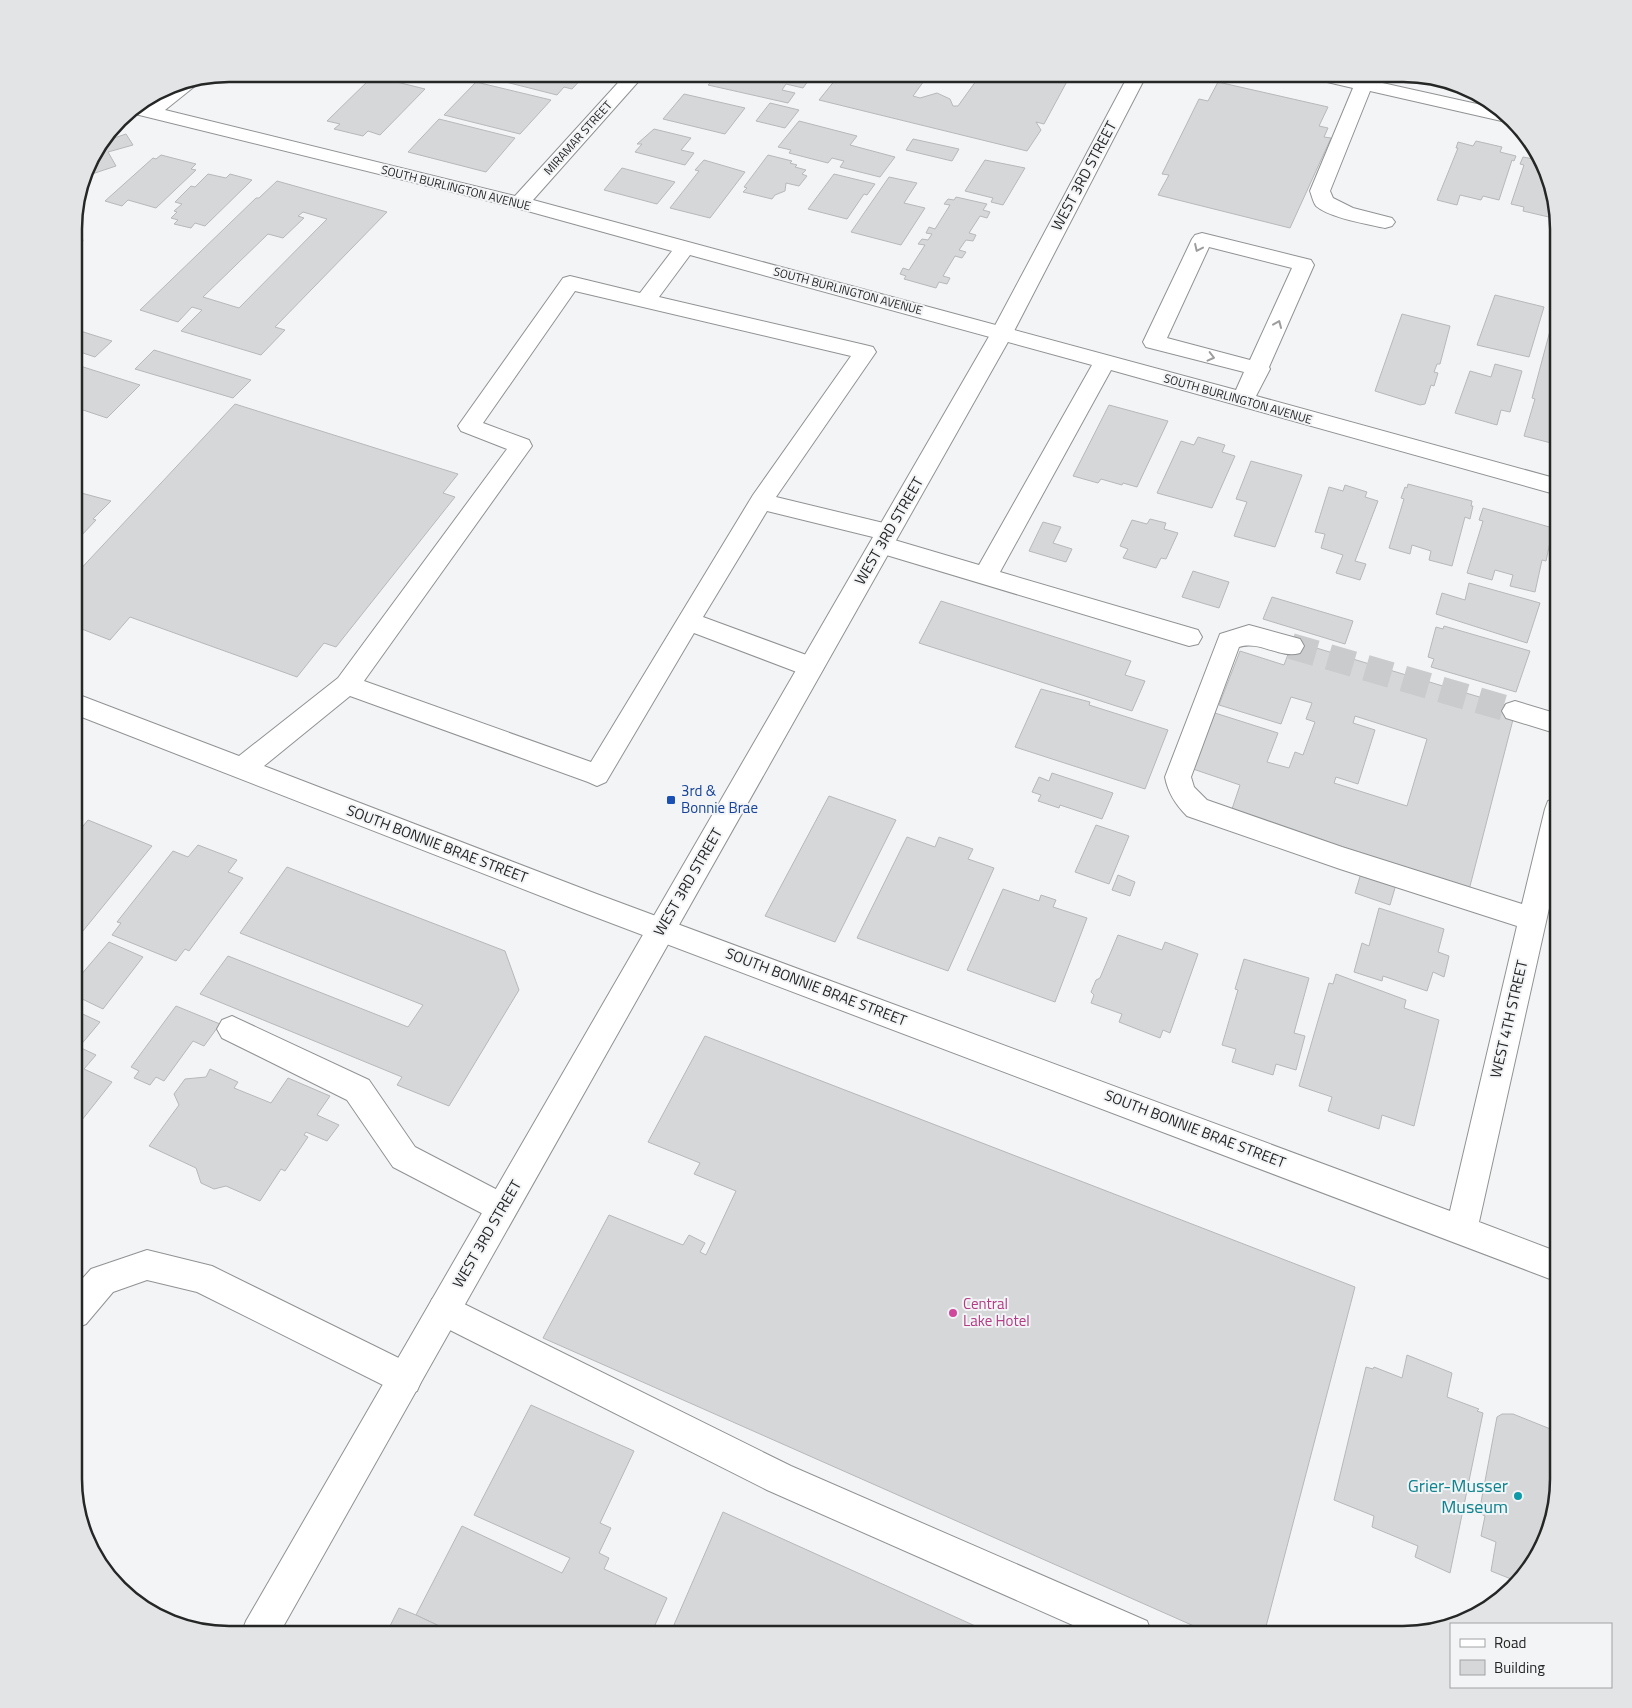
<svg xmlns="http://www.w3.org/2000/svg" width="1632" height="1708" font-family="'Titillium Web',sans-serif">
<rect width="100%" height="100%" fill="#f3f4f6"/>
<g fill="#d5d7d8" stroke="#b7b8ba" fill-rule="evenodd">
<polygon points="485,74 586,74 572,89 564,87 557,95 482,76"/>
<polygon points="708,74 798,74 811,77 803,88 786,84 782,90 795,93 788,103 708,85 712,81 703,79"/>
<polygon points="840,74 929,74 913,96 920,98 937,93 950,99 953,106 958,106 981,74 1071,74 1044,124 1036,122 1041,130 1027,151 819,100"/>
<polygon points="373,76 425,89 380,135 368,131 363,136 334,129 340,124 327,121"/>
<polygon points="476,82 551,100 520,134 444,115"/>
<polygon points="1218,82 1328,107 1319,126 1328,128 1324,137 1331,138 1290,228 1158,195 1169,175 1162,174 1199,99 1208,101"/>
<polygon points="684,94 745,108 725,134 663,119"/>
<polygon points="770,103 799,110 785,128 756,121"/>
<polygon points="439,119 515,138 486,172 408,152"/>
<polygon points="799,121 857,136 850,145 895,157 880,177 840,167 844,161 832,158 828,163 789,153 791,150 778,147"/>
<polygon points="654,129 691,138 681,150 694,153 685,165 635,152 642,144 637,144"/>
<polygon points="126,134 133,145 108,152 116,166 86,176 90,160 105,141"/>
<polygon points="913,139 959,149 952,161 906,150"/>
<polygon points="1476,141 1502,147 1500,152 1516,156 1514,161 1512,160 1499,200 1483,196 1481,200 1460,195 1457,205 1437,200 1458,148 1456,148 1458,142 1473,146"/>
<polygon points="161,155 196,164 191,169 196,170 156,208 128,200 122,206 105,201 153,158 156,159"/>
<polygon points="768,155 792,161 790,163 797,165 795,167 806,170 802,174 807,176 799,186 786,183 785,191 775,195 772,199 743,192 747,188 744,187"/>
<polygon points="1523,157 1539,160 1550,179 1556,214 1553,218 1523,211 1524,207 1511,204 1524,165 1520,164"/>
<polygon points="704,160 745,172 710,218 670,208 699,171 695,170"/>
<polygon points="985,160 1025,168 1003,205 991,202 993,198 965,191"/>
<polygon points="622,168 675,182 657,204 604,190"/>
<polygon points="208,174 226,178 230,174 252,180 205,226 195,223 191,228 174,224 178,220 171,218 177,212 174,211 182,204 175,202 191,186 195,187"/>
<polygon points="834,174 875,184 867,195 864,194 847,219 808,209"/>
<polygon points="889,177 917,183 904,203 925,208 901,245 851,232"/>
<path d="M277,181L387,212L275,327L285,330L261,355L181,331L202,310L192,307L178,322L140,310L256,198H259ZM303,212L327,219L239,308L203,297L268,234L283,238L304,218L298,216Z"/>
<polygon points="956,197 987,204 983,210 990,212 987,218 980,216 969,233 976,235 973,241 966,240 959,250 966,252 962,258 955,256 943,276 950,278 947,284 939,282 936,288 904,279 906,276 900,274 903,268 909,270 925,245 918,244 922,239 928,240 932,234 926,233 929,227 935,229 950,205 944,204 948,199 954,200"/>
<polygon points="74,237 82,237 83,241 77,248 74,247"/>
<polygon points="1495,295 1544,307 1529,357 1477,345"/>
<polygon points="1558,301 1558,442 1551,440 1551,443 1524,436 1535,399 1532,398"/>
<polygon points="1402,314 1450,326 1440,364 1437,364 1434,372 1438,373 1434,386 1431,385 1425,404 1420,405 1375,391"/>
<polygon points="74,329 112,341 95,357 74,350"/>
<polygon points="154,350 251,380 233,398 135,369"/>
<polygon points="1495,364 1522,371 1510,412 1501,410 1497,425 1455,413 1470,371 1491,377"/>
<polygon points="77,365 140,385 107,418 74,407 74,368"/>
<polygon points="235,404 458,474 443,493 455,497 336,647 324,643 297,677 130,617 110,640 74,626 74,576"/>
<polygon points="1109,405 1168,421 1137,487 1123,483 1122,485 1101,479 1098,483 1073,476"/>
<polygon points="1198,437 1225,445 1222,452 1235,456 1212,508 1157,493 1181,441 1194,445"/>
<polygon points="1251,461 1302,475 1275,547 1234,536 1247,502 1236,499"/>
<polygon points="1408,484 1472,501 1471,506 1473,506 1470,519 1465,517 1452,566 1429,560 1431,551 1412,545 1410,554 1389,548 1404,499 1401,498 1405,487 1407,488"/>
<polygon points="1345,485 1367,492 1365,497 1378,501 1355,561 1366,564 1360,580 1336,573 1343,555 1321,548 1325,534 1315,532 1329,487 1343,491"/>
<polygon points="74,491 111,501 93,519 96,520 80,537 77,536 74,539"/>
<polygon points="1483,508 1553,528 1546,561 1542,560 1535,592 1510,586 1513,575 1495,570 1492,580 1467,573 1483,521 1479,520"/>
<polygon points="1150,519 1166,523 1164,529 1178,533 1166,559 1161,558 1156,568 1123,558 1128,549 1120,546 1132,520 1147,524"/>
<polygon points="1043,522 1061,527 1053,543 1072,549 1066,562 1029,551"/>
<polygon points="1193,571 1229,582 1219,608 1182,597"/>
<polygon points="1469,583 1540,603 1527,643 1436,614 1442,593 1465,600"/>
<polygon points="1272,597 1353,621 1345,644 1263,619"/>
<polygon points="941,601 1131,661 1125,675 1145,681 1132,711 919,643"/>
<polygon points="1444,626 1530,651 1516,692 1431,667 1434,659 1428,657 1436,627 1443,629"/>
<path d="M1293,641L1516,708L1469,890L1231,812L1240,785L1193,769L1215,713L1278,733L1267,762L1289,768L1295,752L1303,755L1315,722L1306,719L1312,703L1291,697L1281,724L1219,705L1240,651L1284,665ZM1355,716L1427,739L1407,806L1334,783L1336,777L1358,784L1375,730L1353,723Z"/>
<polygon points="1041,689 1090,702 1089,705 1168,730 1145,789 1015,747"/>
<polygon points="1052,773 1113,793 1102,819 1060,805 1059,808 1038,801 1041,795 1032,792 1039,777 1049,781"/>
<polygon points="829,796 896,820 835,942 765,916"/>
<polygon points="88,820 152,846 74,942 74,837"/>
<polygon points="1096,825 1129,836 1109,884 1075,872"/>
<polygon points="907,837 935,847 939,837 973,849 968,859 994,868 948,971 857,938"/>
<polygon points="198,845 237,860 228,872 243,878 189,951 185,949 176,961 112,935 121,923 117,922 173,851 188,857"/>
<polygon points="287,867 505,951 519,990 449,1106 397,1085 402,1077 200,994 228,956 408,1027 423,1005 240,933"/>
<polygon points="1362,870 1397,881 1390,905 1355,893"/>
<polygon points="1118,875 1135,882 1130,896 1112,890"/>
<polygon points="1003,889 1039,901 1041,895 1056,900 1053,907 1087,918 1055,1002 967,970"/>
<polygon points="1379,908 1444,929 1438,952 1449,956 1444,977 1433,972 1427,991 1383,976 1382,981 1354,972 1362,943 1369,946"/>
<polygon points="1118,935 1162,950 1165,942 1198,954 1170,1033 1163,1030 1160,1038 1119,1022 1122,1014 1091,1003 1094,995 1091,992 1096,980 1100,978"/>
<polygon points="109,942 143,957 103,1009 78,997 74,1003 74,983"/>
<polygon points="1244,959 1309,978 1294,1033 1305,1036 1296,1070 1276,1064 1273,1075 1232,1062 1236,1049 1222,1045 1238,990 1235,989"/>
<polygon points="1336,974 1406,1000 1404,1008 1439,1020 1414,1126 1382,1115 1379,1129 1328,1111 1332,1097 1299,1086 1329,983 1333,984"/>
<polygon points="176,1006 220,1024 204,1046 193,1041 164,1081 156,1077 150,1085 134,1078 139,1071 131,1067"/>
<polygon points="74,1010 100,1022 79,1047 96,1055 84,1069 112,1082 74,1130"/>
<polygon points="705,1036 1355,1287 1264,1634 1212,1634 543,1338 609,1215 683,1245 689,1235 705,1243 700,1252 706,1255 736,1191 694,1174 700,1163 648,1142"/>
<polygon points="210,1069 238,1082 234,1088 271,1103 288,1078 330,1096 317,1115 339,1125 327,1141 306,1132 304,1135 308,1137 285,1171 281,1169 260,1201 226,1186 214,1189 201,1183 196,1168 149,1146 179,1105 174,1094 185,1079 206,1077"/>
<polygon points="1407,1355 1452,1373 1447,1397 1479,1409 1477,1411 1483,1413 1450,1573 1415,1557 1418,1546 1372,1527 1374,1516 1334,1500 1366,1367 1373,1369 1374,1367 1402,1378"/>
<polygon points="531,1405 634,1451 600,1523 611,1528 599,1553 609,1558 604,1569 667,1598 651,1634 456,1634 416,1615 462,1526 562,1573 570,1558 474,1515"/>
<polygon points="1502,1414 1513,1414 1558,1432 1558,1479 1542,1547 1516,1581 1491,1571 1496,1542 1481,1536 1485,1516 1479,1513 1497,1417"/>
<polygon points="723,1512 993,1634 670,1634"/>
<polygon points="399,1608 416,1615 456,1634 386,1634"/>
</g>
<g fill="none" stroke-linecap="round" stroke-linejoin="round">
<polyline stroke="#cacbcc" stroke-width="26" stroke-dasharray="26 13" stroke-linecap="butt" points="1291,646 1515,711"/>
<defs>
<g id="minor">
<path d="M626,74H645L533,200L1236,390L1244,372L1146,347L1143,342L1192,239L1195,235L1202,233L1311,260L1314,265L1269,367L1270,369L1256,396L1558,479V495L1111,370L1000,572L1198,630L1202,637L1198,644L1189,646L873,551L869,545L873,539L877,538L767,511L703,617L820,660L824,667L820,674L811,677L802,674L694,633L606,782L597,786L588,782L350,696L264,766L594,893L1450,1211L1517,926L1340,869L1187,816C1176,805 1168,793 1165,777L1220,634L1249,625L1300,639L1304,646L1300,653C1279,659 1260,640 1239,647L1191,777L1194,787L1207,800L1342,847L1522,904L1545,809L1548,801L1558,798V868L1479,1222L1558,1252V1282L574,909L74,714V693L239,756L338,678L507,449L461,431L458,426L563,278L570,276L640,293L672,251L513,207L127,112L140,104L147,106L173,85L196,80L195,86L165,110L515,196ZM1209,247L1292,268L1250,360L1167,338ZM690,255L1092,365L979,565L891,539L896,538L900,532L896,526L776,497L876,352L873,347L865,345L659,297ZM575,291L851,356L753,495L591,762L364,681L532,446L529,440L483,423Z"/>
<path d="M1308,74H1342L1495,108L1511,120L1506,122L1370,91L1330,191L1333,198L1353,208L1392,218L1395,222L1392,226L1385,228C1367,224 1330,218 1316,206C1313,202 1312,196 1310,191L1353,88L1310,78Z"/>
<polygon points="1515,701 1558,714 1558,734 1506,718 1502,711 1506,704"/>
<polygon points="232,1016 369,1080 415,1147 513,1198 518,1208 513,1218 502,1223 491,1218 393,1167 347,1100 222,1038 217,1029 222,1020"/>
<polygon points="147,1250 212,1266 417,1367 422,1379 417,1391 405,1396 197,1292 147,1280 113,1292 86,1324 74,1329 74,1288 91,1269"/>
<polygon points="444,1294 791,1466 1147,1621 1152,1634 1093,1634 767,1490 432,1321 428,1310 432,1299"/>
</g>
<polygon id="major" points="1129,74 1147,74 1013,333 279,1634 241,1634 246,1621 991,333"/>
</defs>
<use href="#minor" stroke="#909293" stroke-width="2"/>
<use href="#major" stroke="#909293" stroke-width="2"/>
<use href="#minor" fill="#fff" fill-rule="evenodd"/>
<use href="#major" fill="#fff" fill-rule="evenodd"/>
</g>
<defs><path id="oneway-chevron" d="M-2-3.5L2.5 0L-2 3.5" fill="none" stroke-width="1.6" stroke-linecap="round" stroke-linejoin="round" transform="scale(1.25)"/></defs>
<g stroke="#9d9d9d">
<use href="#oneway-chevron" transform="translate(1198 248) rotate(115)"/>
<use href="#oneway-chevron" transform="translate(1278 324) rotate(-67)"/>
<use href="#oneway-chevron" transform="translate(1211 357) rotate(14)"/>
</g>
<rect fill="#1a4fb4" stroke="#f3f4f6" stroke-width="2" x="666" y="795" width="10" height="10" rx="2.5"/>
<circle fill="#d1479c" stroke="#f3f4f6" stroke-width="2" cx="953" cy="1313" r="5"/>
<circle fill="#0f9aa8" stroke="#f3f4f6" stroke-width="2" cx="1518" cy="1496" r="5"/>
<g text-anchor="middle" stroke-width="4" stroke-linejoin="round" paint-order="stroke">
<g font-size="12" fill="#252626" stroke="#f3f4f6">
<text transform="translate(578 138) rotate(-48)" y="4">MIRAMAR STREET</text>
<text transform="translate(456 188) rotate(14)" y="4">SOUTH BURLINGTON AVENUE</text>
<text transform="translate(848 291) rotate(15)" y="4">SOUTH BURLINGTON AVENUE</text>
<text transform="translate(1238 399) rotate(16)" y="4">SOUTH BURLINGTON AVENUE</text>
</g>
<g font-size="15" fill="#252626" stroke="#f3f4f6">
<text transform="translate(1084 176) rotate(-62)" y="5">WEST 3RD STREET</text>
<text transform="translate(889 531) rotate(-60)" y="5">WEST 3RD STREET</text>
<text transform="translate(437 844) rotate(21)" y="5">SOUTH BONNIE BRAE STREET</text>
<text transform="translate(688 882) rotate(-60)" y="5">WEST 3RD STREET</text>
<text transform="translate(816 987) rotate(21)" y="5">SOUTH BONNIE BRAE STREET</text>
<text transform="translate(1509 1019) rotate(-77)" y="5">WEST 4TH STREET</text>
<text transform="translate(1195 1129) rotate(21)" y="5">SOUTH BONNIE BRAE STREET</text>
<text transform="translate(487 1234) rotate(-60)" y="5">WEST 3RD STREET</text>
</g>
<g font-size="15" fill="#164399" stroke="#f3f4f6" text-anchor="start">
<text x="681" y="796">3rd &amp;<tspan x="681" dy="17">Bonnie Brae</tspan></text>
</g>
<g font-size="15" fill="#b23c85" stroke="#f3f4f6" text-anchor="start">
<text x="963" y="1309">Central<tspan x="963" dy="17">Lake Hotel</tspan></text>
</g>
<g font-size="18" fill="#0d838f" stroke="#f3f4f6" text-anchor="end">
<text x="1508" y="1492">Grier-Musser<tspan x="1508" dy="21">Museum</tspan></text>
</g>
</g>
<path d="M0 0H1632V1708H0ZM229 82H1403A147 147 0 0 1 1550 229V1479A147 147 0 0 1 1403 1626H229A147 147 0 0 1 82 1479V229A147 147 0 0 1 229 82Z" fill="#e3e4e5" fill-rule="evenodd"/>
<path fill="none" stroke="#252626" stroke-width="2.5" d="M229 82H1403A147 147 0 0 1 1550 229V1479A147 147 0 0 1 1403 1626H229A147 147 0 0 1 82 1479V229A147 147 0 0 1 229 82Z"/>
<rect x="1450" y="1623" width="162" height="65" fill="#f3f4f6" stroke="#a1a2a3"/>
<rect x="1460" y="1639" width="25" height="8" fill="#ffffff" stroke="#a1a2a3"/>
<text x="1494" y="1648" font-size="15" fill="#252626">Road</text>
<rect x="1460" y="1660" width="25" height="15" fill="#d5d7d8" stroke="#a1a2a3"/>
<text x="1494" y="1673" font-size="15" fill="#252626">Building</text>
</svg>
